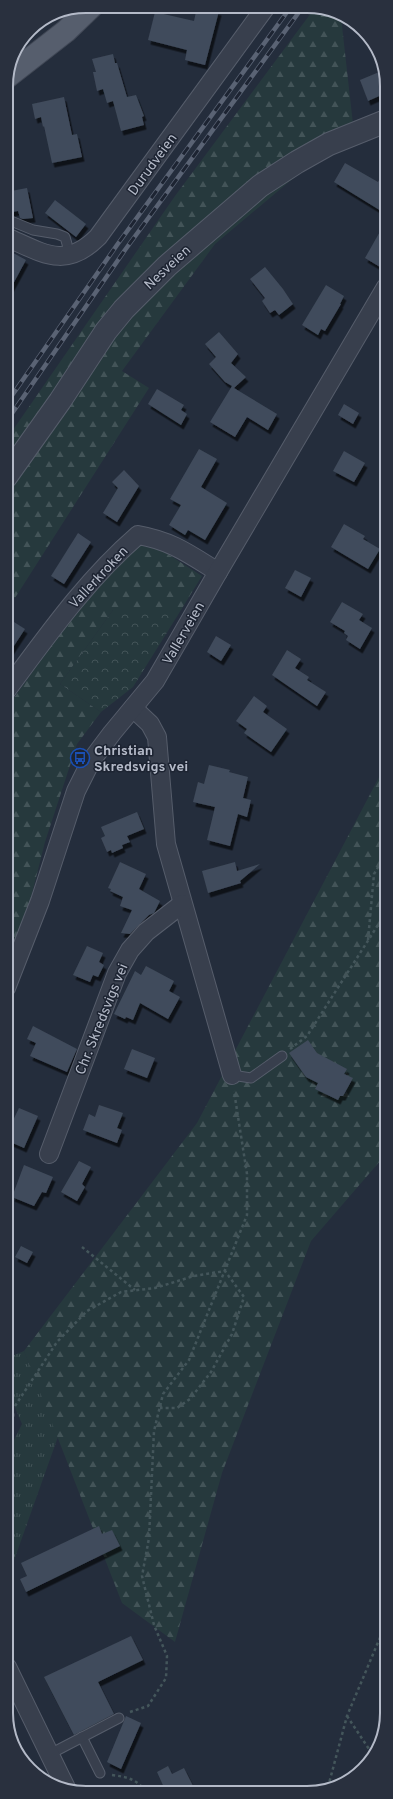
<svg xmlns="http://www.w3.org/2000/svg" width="393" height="1799" font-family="Overpass,sans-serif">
<defs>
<pattern id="grass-tufts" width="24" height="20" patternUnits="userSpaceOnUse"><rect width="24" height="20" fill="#26393d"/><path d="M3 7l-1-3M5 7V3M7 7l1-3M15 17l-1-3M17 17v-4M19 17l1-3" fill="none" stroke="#435458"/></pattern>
<pattern id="forest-firs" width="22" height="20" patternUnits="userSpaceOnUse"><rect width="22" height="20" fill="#26393d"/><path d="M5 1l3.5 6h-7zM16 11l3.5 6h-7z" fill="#435458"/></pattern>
<pattern id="park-crowns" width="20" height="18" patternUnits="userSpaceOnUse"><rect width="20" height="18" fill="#26393d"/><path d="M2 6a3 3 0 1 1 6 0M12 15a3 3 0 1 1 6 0" fill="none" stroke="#435458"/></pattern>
<filter id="shadow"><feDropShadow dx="2.5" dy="4.5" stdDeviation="0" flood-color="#0009"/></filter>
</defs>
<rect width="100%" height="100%" fill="#242d3c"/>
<polygon fill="url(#grass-tufts)" points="24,1351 59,1434 7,1580 7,1454 22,1424 7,1389 7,1358"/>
<g fill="url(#forest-firs)">
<polygon points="314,9 327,9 341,17 355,142 321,155 215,244 122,371 149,388 15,598 6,592 6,440 175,196"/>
<polygon points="139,545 163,551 202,576 181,610 113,610 60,684 101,712 77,744 45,842 20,941 6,973 6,709 103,573"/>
<polygon points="387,762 387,1153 311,1241 222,1473 175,1642 122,1603 24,1351 197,1123"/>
</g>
<polygon fill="url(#park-crowns)" points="113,610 181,610 133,687 101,712 60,684"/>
<g fill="#404b5b" filter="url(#shadow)">
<polygon points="197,7 219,11 205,65 185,60 187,50 148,40 155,12 194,21"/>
<polygon points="113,54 115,63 117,63 127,97 136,95 144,116 142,117 144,125 121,131 113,101 107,103 103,89 97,91 93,72 96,72 92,59"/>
<polygon points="384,70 386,76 386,93 368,101 360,80"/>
<polygon points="64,97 72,135 77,134 82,157 52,163 44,126 43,127 41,117 35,119 32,104"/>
<polygon points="345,163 378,182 386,167 386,214 334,182"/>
<polygon points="27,188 33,218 23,219 20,218 18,211 6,213 6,192"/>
<polygon points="55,200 86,224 76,237 45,213"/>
<polygon points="386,221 386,256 380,267 365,258"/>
<polygon points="6,249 26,260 6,297"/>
<polygon points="265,267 283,289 293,304 279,315 275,310 270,313 262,301 265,298 250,279"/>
<polygon points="326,285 344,296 340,304 341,304 325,331 321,329 318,335 302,325"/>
<polygon points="219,332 238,354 231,363 246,377 234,388 277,414 268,430 247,417 235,437 210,422 232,386 225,382 209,364 216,357 205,344"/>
<polygon points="157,389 184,405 181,410 187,414 181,425 148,404"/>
<polygon points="344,404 359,413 353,424 338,415"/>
<polygon points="199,449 217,459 201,487 227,503 205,540 188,530 185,535 169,525 181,505 170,499"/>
<polygon points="344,451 365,463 354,482 333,471"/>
<polygon points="124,470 139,486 117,522 103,513 118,488 112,482"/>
<polygon points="344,524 365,536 363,539 380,549 368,569 331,547"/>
<polygon points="78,533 91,542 64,584 51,576"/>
<polygon points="295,570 311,578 301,597 285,588"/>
<polygon points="342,602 363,614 359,620 372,628 360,649 346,640 348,636 344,633 345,631 330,622"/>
<polygon points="6,617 25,629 6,658"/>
<polygon points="216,636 231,645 221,661 207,652"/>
<polygon points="287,650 301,659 295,668 309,677 307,680 326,692 317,706 272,675"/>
<polygon points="254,696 267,706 263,712 287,729 271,752 244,733 247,729 236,721"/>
<polygon points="209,765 230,770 229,772 248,777 243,798 251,800 247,817 238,814 230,846 207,840 215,807 193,802 198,782 204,784"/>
<polygon points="137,812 144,829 127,836 130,842 122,845 123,848 112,853 111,850 107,852 101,838 105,836 101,827"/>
<polygon points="120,862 146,874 139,889 160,901 154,913 149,915 130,934 121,933 132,910 120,906 123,897 110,891 111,889 108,888"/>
<polygon points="235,862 237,871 260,864 240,881 241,883 208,893 202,871"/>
<polygon points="87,946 103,953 99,962 104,965 98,977 93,975 90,982 73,975"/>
<polygon points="146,966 174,981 169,991 180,997 168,1019 140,1003 133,1020 126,1017 125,1019 114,1014 135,971 141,975"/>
<polygon points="33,1026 77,1049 67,1072 30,1056 36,1043 27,1039"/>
<polygon points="308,1040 317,1053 347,1069 344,1074 353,1078 343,1096 340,1096 338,1100 315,1089 318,1083 306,1077 289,1053"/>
<polygon points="132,1049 155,1058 147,1078 124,1069"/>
<polygon points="99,1105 123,1113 117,1128 122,1130 117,1143 83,1130 89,1114 95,1117"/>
<polygon points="19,1108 38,1116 24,1148 6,1140 6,1135"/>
<polygon points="79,1161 91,1167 82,1184 85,1187 77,1201 61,1192"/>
<polygon points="24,1165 53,1177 46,1193 42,1192 34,1206 12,1197"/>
<polygon points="21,1246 33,1252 27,1263 15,1257"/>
<polygon points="99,1526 102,1534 112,1530 120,1546 26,1592 20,1579 27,1576 21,1563"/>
<polygon points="131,1636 143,1660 98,1682 114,1714 74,1735 44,1677"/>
<polygon points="126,1716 141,1723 121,1769 107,1762"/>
<polygon points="168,1766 172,1774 184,1768 196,1792 166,1792 157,1772"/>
</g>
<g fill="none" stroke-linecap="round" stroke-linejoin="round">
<defs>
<g id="service">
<polyline points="6,219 33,230 57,234 65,237 67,244 69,255"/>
<polyline points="232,1075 251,1078 282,1056"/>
<polyline points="7,1419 9,1415"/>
<polyline points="82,1737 100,1773"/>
<polyline points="50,1754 119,1718"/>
</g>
<g id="minor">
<path d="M6,237C43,253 65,270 98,237L265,8"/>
<path d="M6,691C47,636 86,580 138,535C172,541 189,554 218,572"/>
<polyline points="133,708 150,724 157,737 166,844 232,1075"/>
<polyline points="6,988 40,901 76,791 91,761 112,733 155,681 218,572 386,287"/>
<polyline points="49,1154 117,973 130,950 146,932 182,904"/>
<polyline points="7,1667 67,1790"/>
</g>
<polyline id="tertiary" points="6,477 60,401 106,331 124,309 167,266 260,186 297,162 329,144 386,121"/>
<polyline id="primary" points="7,77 66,31 92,6"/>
</defs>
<use href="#service" stroke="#565d6b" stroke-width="11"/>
<use href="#minor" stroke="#565d6b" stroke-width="20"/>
<use href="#tertiary" stroke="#565d6b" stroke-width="24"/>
<use href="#primary" stroke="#414856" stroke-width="24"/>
<g stroke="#44565b" stroke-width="2.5" stroke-dasharray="3 3" stroke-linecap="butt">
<polyline points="368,940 374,874 387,852"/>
<polyline points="290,1049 307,1036 378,925 387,916"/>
<polyline points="82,1247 135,1290"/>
<polyline points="15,1406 57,1342 87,1311 121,1292 155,1288 194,1276 225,1271 244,1297 232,1334 211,1372 190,1399 177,1408 160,1408"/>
<polyline points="130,1712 148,1706 166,1678 167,1656 154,1625 142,1576 149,1538 154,1431 163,1394 189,1360 247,1215 247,1174 234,1091"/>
<polyline points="347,1716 373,1755"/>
<path d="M112,1775C127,1777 137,1779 146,1792"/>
<polyline points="328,1787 347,1716 387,1621"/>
</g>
<use href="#service" stroke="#383f4d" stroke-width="9"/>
<use href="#minor" stroke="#383f4d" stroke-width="18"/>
<use href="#tertiary" stroke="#383f4d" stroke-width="22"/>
<use href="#primary" stroke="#565e6d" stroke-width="22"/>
<defs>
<g id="rail">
<polyline points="6,404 117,245 290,8"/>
<polyline points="6,422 125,250 302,8"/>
</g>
</defs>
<use href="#rail" stroke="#5a6374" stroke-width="4.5"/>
<use href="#rail" stroke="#1d2432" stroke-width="3" stroke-dasharray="9" stroke-linecap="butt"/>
</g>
<defs>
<symbol id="bus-ring" viewBox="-11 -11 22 22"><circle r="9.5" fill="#1d2432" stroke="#1a4fb4" stroke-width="1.5"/><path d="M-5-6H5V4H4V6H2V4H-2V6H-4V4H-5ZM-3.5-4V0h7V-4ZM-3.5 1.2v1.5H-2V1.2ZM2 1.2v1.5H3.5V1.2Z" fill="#1a4fb4"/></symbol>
</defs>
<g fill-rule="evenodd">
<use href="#bus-ring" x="69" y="747" width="22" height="22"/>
</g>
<g text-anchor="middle" stroke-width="3" stroke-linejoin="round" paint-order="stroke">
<g font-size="14" fill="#b4bac8" stroke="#1d2432">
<text transform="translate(152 164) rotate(-54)" y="5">Durudveien</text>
<text transform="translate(167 267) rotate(-43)" y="5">Nesveien</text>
<text transform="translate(98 577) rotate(-47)" y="5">Vallerkroken</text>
<text transform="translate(183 633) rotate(-60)" y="5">Vallerveien</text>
<text transform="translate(101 1019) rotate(-68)" y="5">Chr. Skredsvigs vei</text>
</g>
<g font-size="14" font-weight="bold" fill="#b4bac8" stroke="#1d2432" text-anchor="start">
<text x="94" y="755">Christian<tspan x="94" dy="16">Skredsvigs vei</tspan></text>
</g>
</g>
<path d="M0 0H393V1799H0ZM86 13H307A73 73 0 0 1 380 86V1713A73 73 0 0 1 307 1786H86A73 73 0 0 1 13 1713V86A73 73 0 0 1 86 13Z" fill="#29303e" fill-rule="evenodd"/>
<path fill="none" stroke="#b4bac8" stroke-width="2" d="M86 13H307A73 73 0 0 1 380 86V1713A73 73 0 0 1 307 1786H86A73 73 0 0 1 13 1713V86A73 73 0 0 1 86 13Z"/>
</svg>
